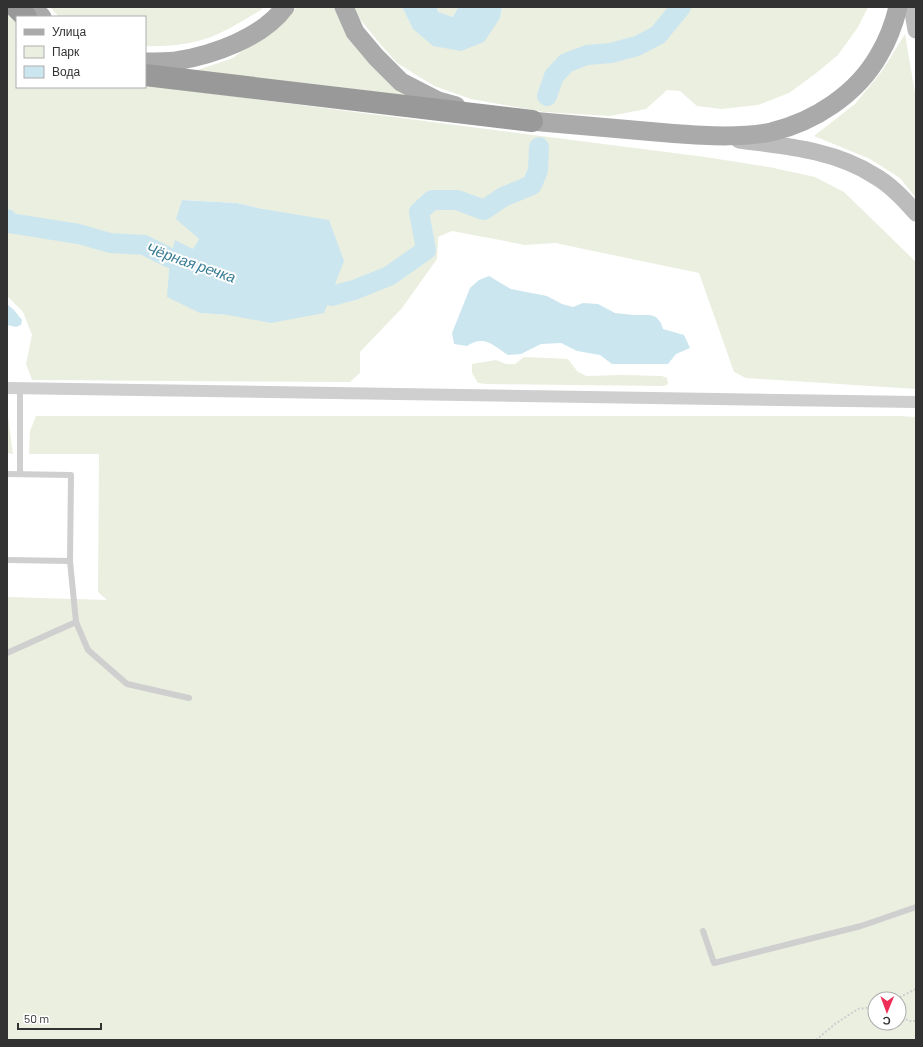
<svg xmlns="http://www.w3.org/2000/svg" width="923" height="1047" font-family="Barlow,sans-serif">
<rect width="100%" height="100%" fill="#fff"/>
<g fill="#eaefe0" fill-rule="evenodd">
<path d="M50,7H264L261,10C247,18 233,27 218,34C198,44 167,47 145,46V17H59Z"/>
<polygon points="297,7 338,7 413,99 188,73 231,59 281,24"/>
<polygon points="354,7 402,7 413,29 500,18 502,7 868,7 858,27 838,55 815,74 789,93 758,105 721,109 697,106 680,91 667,90 646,109 610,116 544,112 471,99 434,86 397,63 376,39 356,14"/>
<polygon points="437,7 458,7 453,17 438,12"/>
<path d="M7,11L17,20V87H145V85L705,157L769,167L815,177L844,192L916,262V389L746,378L734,372L699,273L555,243L525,245L452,231L438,237L437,259L402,308L360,352V373L350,382L32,380L26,364L32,335L23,312L7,296ZM182,200L237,203L263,209L228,315L200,313L193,249L199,239L177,219Z"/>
<polygon points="905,34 916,99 916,198 900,178 870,159 814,136 855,104 882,71"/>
<polygon points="524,357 568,359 577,371 586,376 623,375 662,376 667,378 668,384 664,386 487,384 478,383 472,373 472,364 496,360 506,364 515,364"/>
<polygon points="7,416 8,417 13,454 7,453"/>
<path d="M36,416H899L916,417V1040H7V597L107,600L98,592L99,454H29L30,431ZM875,999H899V1023H875Z"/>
</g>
<g fill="#cce6ef">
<polygon points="402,7 437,7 438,12 453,17 458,7 502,7 500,18 484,42 461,51 433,46 413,29"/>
<polygon points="182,200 237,203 263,209 329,220 344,261 324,313 271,323 228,315 200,313 167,297 170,258 175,240 193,249 199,239 176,219"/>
<path d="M489,276L511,289L547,296L562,304L573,307L583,303L598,304L615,313L634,315H650L656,317L661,323L663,329L684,335L690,348L676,354L668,364H612L600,355L577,351L561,343L541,344L521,354L508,355C494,346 484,334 467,346L454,344L452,333L470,288L479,280Z"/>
<polygon points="7,304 14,310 22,320 21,325 16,327 7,325"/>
</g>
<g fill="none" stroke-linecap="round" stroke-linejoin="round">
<g stroke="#cce6ef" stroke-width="20">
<polyline points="547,96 554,76 566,63 587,55 611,53 637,46 658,35 681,7"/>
<polyline points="7,219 9,223 79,234 110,243 144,245 170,258 195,266"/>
<polyline points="304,291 331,296 354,290 389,276 426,250 419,212 432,200 457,200 484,210 503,197 532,185 538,170 539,147"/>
</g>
<g stroke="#cfcfcf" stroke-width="2" stroke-dasharray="2 2" stroke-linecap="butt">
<polyline points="896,999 916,989"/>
<polyline points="899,1015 909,1021 916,1021"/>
<polyline points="816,1040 835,1024 858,1009 875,1007"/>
</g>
<g stroke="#cfcfcf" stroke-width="6">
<polyline points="7,474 71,475 70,561 7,560"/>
<polyline points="20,474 20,388"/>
<polyline points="70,561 76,622 88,650 127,684 189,698"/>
<polyline points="7,653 76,622"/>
<polyline points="703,931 714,963 861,926 916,907"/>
</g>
<polyline stroke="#cfcfcf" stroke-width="12" points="7,388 916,402"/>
<g stroke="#bcbcbc" stroke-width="17">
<polyline points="912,7 916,30"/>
<path d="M739,140C785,146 835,150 875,176C891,185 904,199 916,213"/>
</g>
<g stroke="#aaa" stroke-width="19">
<polyline points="33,7 42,17"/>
<polyline points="344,7 355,32 376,57 401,82 438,101 456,106"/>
<path d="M145,62C155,62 166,62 176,61C213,55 262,38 285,7"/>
<path d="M517,118L532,121C573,125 614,128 656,132C690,135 737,139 771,132C814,122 857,94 879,55C888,40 894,24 898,7"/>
</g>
<g stroke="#999" stroke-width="22">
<polyline points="16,7 26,17"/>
<polyline points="145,75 532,121"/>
</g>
</g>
<g text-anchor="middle" stroke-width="4" stroke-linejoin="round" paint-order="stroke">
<g font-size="15" font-style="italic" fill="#387c93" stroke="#fff">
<text transform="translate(191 263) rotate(19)" y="5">Чёрная речка</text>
</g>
</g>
<rect width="923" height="1047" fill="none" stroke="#323232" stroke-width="16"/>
<rect x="16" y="16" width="130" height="72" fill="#ffffff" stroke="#adadad"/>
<rect x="24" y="29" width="20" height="6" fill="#aaaaaa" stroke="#adadad"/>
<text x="52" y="36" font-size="12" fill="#323232">Улица</text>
<rect x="24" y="46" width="20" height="12" fill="#eaefe0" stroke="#adadad"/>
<text x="52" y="56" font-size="12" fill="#323232">Парк</text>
<rect x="24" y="66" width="20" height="12" fill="#cce6ef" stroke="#adadad"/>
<text x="52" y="76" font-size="12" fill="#323232">Вода</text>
<g transform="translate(887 1011) rotate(181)"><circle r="19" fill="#ffffff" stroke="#adadad"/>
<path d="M0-3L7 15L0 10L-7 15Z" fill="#ef2e57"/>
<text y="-6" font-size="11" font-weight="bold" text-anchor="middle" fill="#323232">С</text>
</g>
<path d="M18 1023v6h83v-6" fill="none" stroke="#323232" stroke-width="2"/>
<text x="24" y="1023" font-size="12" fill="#323232" stroke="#ffffff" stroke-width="3" paint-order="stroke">50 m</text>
</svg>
